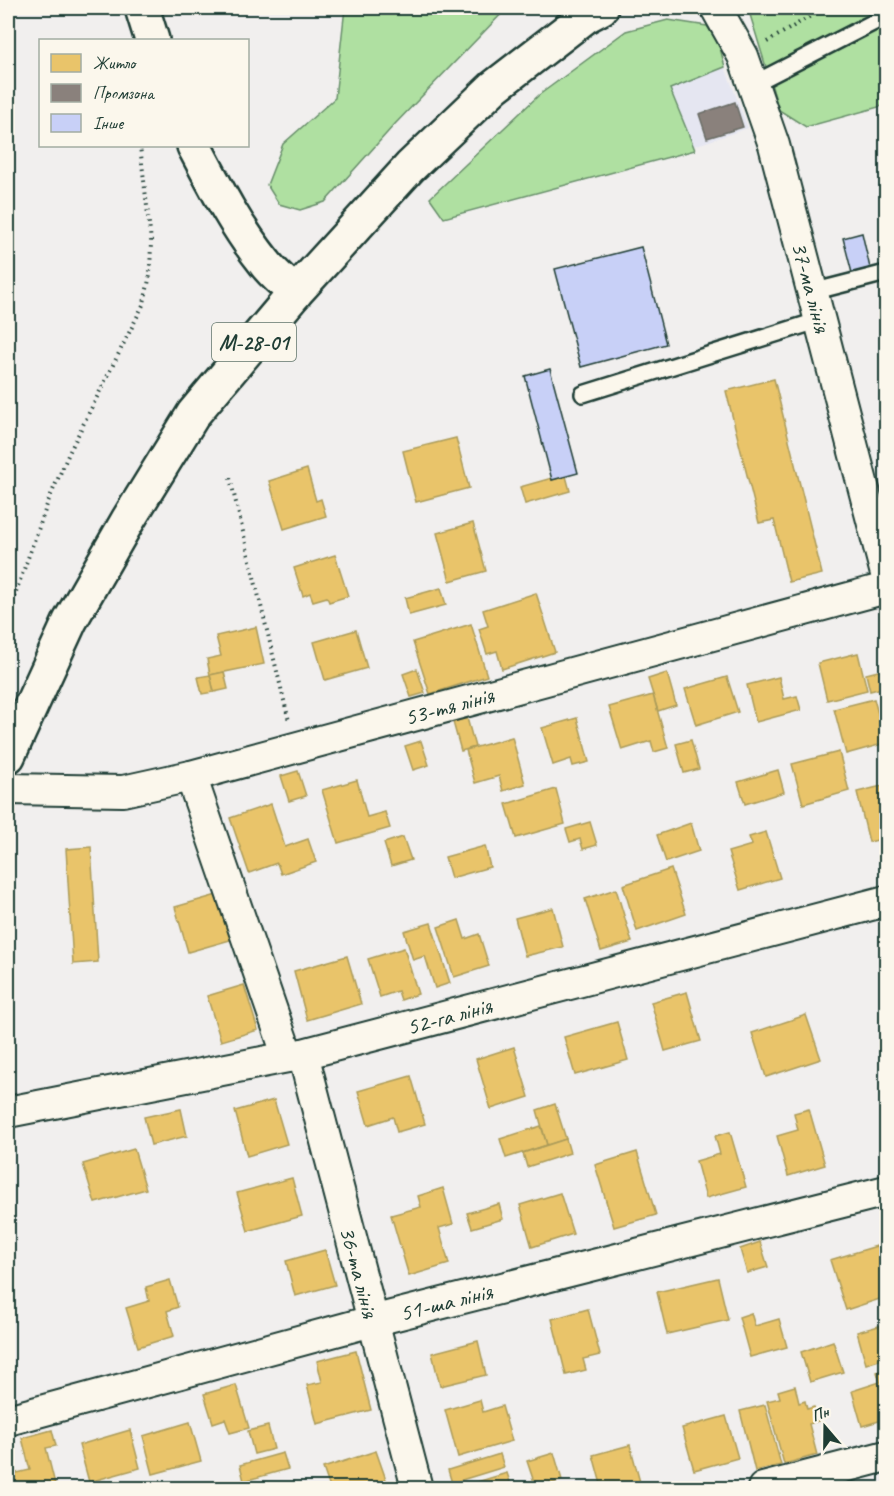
<svg xmlns="http://www.w3.org/2000/svg" width="894" height="1496" font-family="Caveat,sans-serif">
<rect width="100%" height="100%" fill="#f1efee"/>
<filter id="ink" filterUnits="userSpaceOnUse"><feTurbulence type="fractalNoise" baseFrequency=".0167" numOctaves="2"/><feDisplacementMap in="SourceGraphic" scale="12" xChannelSelector="R" yChannelSelector="G"/><feConvolveMatrix kernelMatrix="1 2 1 2 8 2 1 2 1" color-interpolation-filters="sRGB"/></filter>
<g filter="url(#ink)">
<polygon fill="#e5e6f1" points="725,67 748,128 694,146 670,88"/>
<g fill="#afe0a1" stroke="#678e6a" stroke-width="1.5">
<polygon points="345,8 507,8 395,124 325,202 300,210 279,204 267,185 283,144 335,98"/>
<polygon points="748,8 886,8 886,105 806,127 779,110"/>
<polygon points="668,20 707,26 719,44 725,67 670,89 695,150 444,218 430,198 539,95 626,31"/>
</g>
<g fill="#e9c46a" stroke="#ac9c5a" stroke-width="1.5">
<polygon points="774,379 822,574 789,582 774,520 759,523 726,391"/>
<polygon points="456,438 469,488 416,502 403,451"/>
<polygon points="307,469 316,501 321,499 326,516 284,529 269,481"/>
<polygon points="566,476 570,491 525,504 520,487 552,478 552,480"/>
<polygon points="473,523 486,571 450,581 437,533"/>
<polygon points="335,555 348,596 329,602 327,597 313,601 310,593 303,596 294,568"/>
<polygon points="441,588 446,605 409,615 405,598"/>
<polygon points="536,593 555,652 502,669 497,651 487,654 479,629 488,626 483,610"/>
<polygon points="471,624 487,676 430,694 413,642"/>
<polygon points="256,627 264,664 210,675 207,659 221,656 216,636"/>
<polygon points="356,630 367,668 325,680 314,642"/>
<polygon points="858,653 867,690 827,700 818,663"/>
<polygon points="417,669 425,693 411,697 403,674"/>
<polygon points="886,669 886,687 870,691 866,674"/>
<polygon points="224,672 228,689 214,692 210,675"/>
<polygon points="667,673 676,705 658,711 648,679"/>
<polygon points="210,675 214,692 202,694 198,677"/>
<polygon points="727,677 738,712 696,725 685,689"/>
<polygon points="779,677 784,699 797,696 801,710 756,722 747,685"/>
<polygon points="653,695 668,748 654,752 651,741 622,750 609,707"/>
<polygon points="874,699 886,743 846,754 834,709"/>
<polygon points="467,718 475,747 461,751 453,722"/>
<polygon points="577,718 589,762 573,766 571,759 553,765 542,728"/>
<polygon points="512,737 525,784 503,791 499,776 475,783 466,750"/>
<polygon points="691,740 699,769 684,773 676,744"/>
<polygon points="421,741 429,765 413,770 405,746"/>
<polygon points="839,752 849,791 803,804 792,764"/>
<polygon points="778,770 784,792 745,804 738,782"/>
<polygon points="298,771 306,796 289,801 281,776"/>
<polygon points="357,780 367,817 385,812 390,828 338,843 322,790"/>
<polygon points="886,785 886,838 869,842 857,792"/>
<polygon points="556,789 565,824 516,838 506,804"/>
<polygon points="271,804 285,847 308,839 316,862 281,874 277,863 249,873 230,818"/>
<polygon points="590,822 597,845 583,849 580,839 570,842 566,829"/>
<polygon points="691,823 699,851 666,862 657,835"/>
<polygon points="766,832 780,878 740,890 728,852 752,845 749,837"/>
<polygon points="403,837 411,860 391,866 384,843"/>
<polygon points="485,846 490,867 451,878 445,857"/>
<polygon points="91,847 98,962 73,964 66,849"/>
<polygon points="671,869 686,914 637,931 623,885"/>
<polygon points="616,889 632,942 601,951 585,899"/>
<polygon points="224,893 237,938 188,952 175,907"/>
<polygon points="553,908 563,947 525,956 515,918"/>
<polygon points="459,920 465,939 479,934 489,966 454,977 438,927"/>
<polygon points="431,923 450,983 435,988 425,956 413,960 404,931"/>
<polygon points="404,948 418,994 401,1000 398,991 380,997 368,959"/>
<polygon points="347,956 361,1004 307,1020 294,971"/>
<polygon points="244,985 258,1030 221,1041 207,996"/>
<polygon points="687,992 701,1041 665,1051 651,1002"/>
<polygon points="806,1015 821,1059 766,1077 752,1033"/>
<polygon points="617,1022 628,1060 575,1075 564,1037"/>
<polygon points="514,1047 529,1097 491,1109 476,1059"/>
<polygon points="411,1076 425,1124 397,1132 393,1117 368,1125 358,1091"/>
<polygon points="274,1100 287,1144 247,1156 235,1111"/>
<polygon points="555,1104 566,1139 547,1145 537,1110"/>
<polygon points="181,1109 187,1136 151,1145 144,1117"/>
<polygon points="809,1109 825,1165 788,1176 777,1136 798,1130 794,1113"/>
<polygon points="541,1126 547,1145 506,1158 500,1139"/>
<polygon points="730,1132 746,1187 706,1198 696,1161 720,1154 715,1136"/>
<polygon points="566,1139 570,1153 527,1167 523,1153"/>
<polygon points="134,1149 146,1189 95,1203 83,1164"/>
<polygon points="637,1152 656,1215 614,1227 595,1165"/>
<polygon points="292,1178 302,1216 248,1231 237,1193"/>
<polygon points="443,1188 453,1224 439,1228 449,1264 409,1276 391,1215 421,1207 418,1196"/>
<polygon points="560,1193 573,1234 532,1247 520,1205"/>
<polygon points="499,1204 503,1219 472,1228 467,1213"/>
<polygon points="760,1242 768,1267 747,1273 740,1249"/>
<polygon points="880,1245 886,1266 886,1297 846,1310 830,1260"/>
<polygon points="325,1250 335,1285 295,1296 286,1261"/>
<polygon points="718,1278 728,1320 667,1334 657,1292"/>
<polygon points="170,1280 178,1307 167,1311 174,1336 138,1347 126,1308 149,1301 146,1287"/>
<polygon points="588,1309 600,1355 583,1359 586,1370 566,1375 552,1319"/>
<polygon points="751,1313 755,1326 779,1319 787,1347 750,1357 739,1317"/>
<polygon points="886,1324 886,1358 866,1364 857,1332"/>
<polygon points="478,1341 486,1375 440,1386 432,1353"/>
<polygon points="833,1341 843,1372 810,1382 801,1352"/>
<polygon points="356,1351 371,1410 317,1424 307,1385 322,1382 317,1361"/>
<polygon points="886,1369 886,1419 862,1426 852,1391 880,1382 877,1372"/>
<polygon points="236,1385 249,1428 230,1433 225,1419 213,1423 204,1394"/>
<polygon points="795,1386 799,1403 805,1401 807,1409 814,1407 818,1421 809,1424 817,1455 784,1464 767,1401 780,1398 778,1391"/>
<polygon points="480,1400 483,1412 502,1406 512,1441 458,1457 445,1410"/>
<polygon points="765,1405 781,1465 755,1471 740,1411"/>
<polygon points="726,1416 738,1458 694,1470 682,1428"/>
<polygon points="190,1422 201,1461 153,1474 143,1436"/>
<polygon points="268,1426 274,1449 254,1454 248,1431"/>
<polygon points="52,1430 56,1446 46,1448 56,1488 8,1488 8,1475 30,1470 22,1438"/>
<polygon points="130,1430 140,1468 89,1482 79,1445"/>
<polygon points="630,1445 641,1486 632,1488 602,1488 593,1455"/>
<polygon points="376,1451 389,1488 330,1488 323,1468"/>
<polygon points="283,1453 288,1469 244,1481 240,1465"/>
<polygon points="554,1453 562,1480 536,1488 527,1461"/>
<polygon points="500,1454 504,1467 452,1483 448,1470"/>
<polygon points="507,1473 512,1488 465,1488 464,1486"/>
</g>
<polygon fill="#8a817c" stroke="#6a6d66" stroke-width="1.5" points="735,102 743,127 707,138 699,114"/>
<g fill="#c8d0f7" stroke="#1f3d34" stroke-width="1.5">
<polygon points="862,233 870,268 852,273 843,238"/>
<polygon points="641,247 666,344 581,367 555,269"/>
<polygon points="550,369 578,473 552,480 525,376"/>
</g>
<g fill="none" stroke-linecap="round" stroke-linejoin="round">
<defs>
<g id="lane">
<polyline points="753,84 886,16"/>
<polyline points="812,292 886,273"/>
<polyline points="583,394 820,320"/>
</g>
<g id="street">
<polyline points="716,8 743,56 774,145 886,574"/>
<polyline points="191,776 288,1057"/>
<polyline points="8,789 123,791 191,776 886,588"/>
<polyline points="303,1054 417,1488"/>
<polyline points="8,1112 303,1054 886,901"/>
<polyline points="8,1420 372,1321 886,1191"/>
<polyline points="763,1488 886,1456"/>
</g>
<g id="secondary">
<polyline points="142,8 152,40"/>
<path d="M194,146C215,186 236,227 265,263C273,274 285,283 295,293"/>
</g>
<polyline id="highway" points="8,756 70,621 128,520 194,413 295,293 410,167 494,87 586,16 601,8"/>
</defs>
<use href="#lane" stroke="#1f3d34" stroke-width="20"/>
<use href="#street" stroke="#1f3d34" stroke-width="34"/>
<use href="#secondary" stroke="#1f3d34" stroke-width="38"/>
<use href="#highway" stroke="#1f3d34" stroke-width="38"/>
<g stroke="#1f3d34" stroke-width="4" stroke-dasharray="1.5 4.5" stroke-linecap="butt">
<polyline points="767,42 824,8"/>
<polyline points="230,478 289,721"/>
<polyline points="8,614 48,502 69,453 144,303 150,275 151,241 140,146"/>
</g>
<use href="#lane" stroke="#fbf7ec" stroke-width="15"/>
<use href="#street" stroke="#fbf7ec" stroke-width="30"/>
<use href="#secondary" stroke="#fbf7ec" stroke-width="33"/>
<use href="#highway" stroke="#fbf7ec" stroke-width="33"/>
</g>
</g>
<g text-anchor="middle" stroke-width="6" stroke-linejoin="round" paint-order="stroke">
<rect fill="#fbf7ec" stroke="#61756b" stroke-width="1.5" x="212" y="323" width="84" height="38" rx="4.5"/>
<g font-size="22" font-weight="bold" fill="#1f3d34">
<text x="254" y="350">М-28-01</text>
</g>
<g font-size="24" fill="#1f3d34" stroke="#fbf7ec">
<text transform="translate(811 287) rotate(75)" y="8">37-ма лінія</text>
<text transform="translate(449 706) rotate(-15)" y="8">53-тя лінія</text>
<text transform="translate(449 1016) rotate(-15)" y="8">52-га лінія</text>
<text transform="translate(359 1272) rotate(75)" y="8">36-та лінія</text>
<text transform="translate(446 1302) rotate(-14)" y="8">51-ша лінія</text>
</g>
</g>
<rect width="894" height="1496" fill="none" stroke="#fbf7ec" stroke-width="30"/>
<rect x="15" y="15" width="864" height="1466" fill="none" stroke="#1f3d34" stroke-width="2" filter="url(#ink)"/>
<rect x="39" y="39" width="210" height="108" fill="#fbf7ec" stroke="#a3ada2" stroke-width="1.5"/>
<rect x="51" y="54" width="30" height="18" fill="#e9c46a" stroke="#a3ada2" stroke-width="1.5"/>
<text x="93" y="69" font-size="18" fill="#1f3d34">Житло</text>
<rect x="51" y="84" width="30" height="18" fill="#8a817c" stroke="#a3ada2" stroke-width="1.5"/>
<text x="93" y="99" font-size="18" fill="#1f3d34">Промзона</text>
<rect x="51" y="114" width="30" height="18" fill="#c8d0f7" stroke="#a3ada2" stroke-width="1.5"/>
<text x="93" y="129" font-size="18" fill="#1f3d34">Інше</text>
<g transform="translate(825 1427) rotate(340)" stroke="#fbf7ec" stroke-width="4.5" paint-order="stroke">
<path d="M0-4.5L10 22L0 15L-10 22Z" fill="#1f3d34"/>
<text y="-9" font-size="16" font-weight="bold" text-anchor="middle" fill="#1f3d34">Пн</text>
</g>
</svg>
